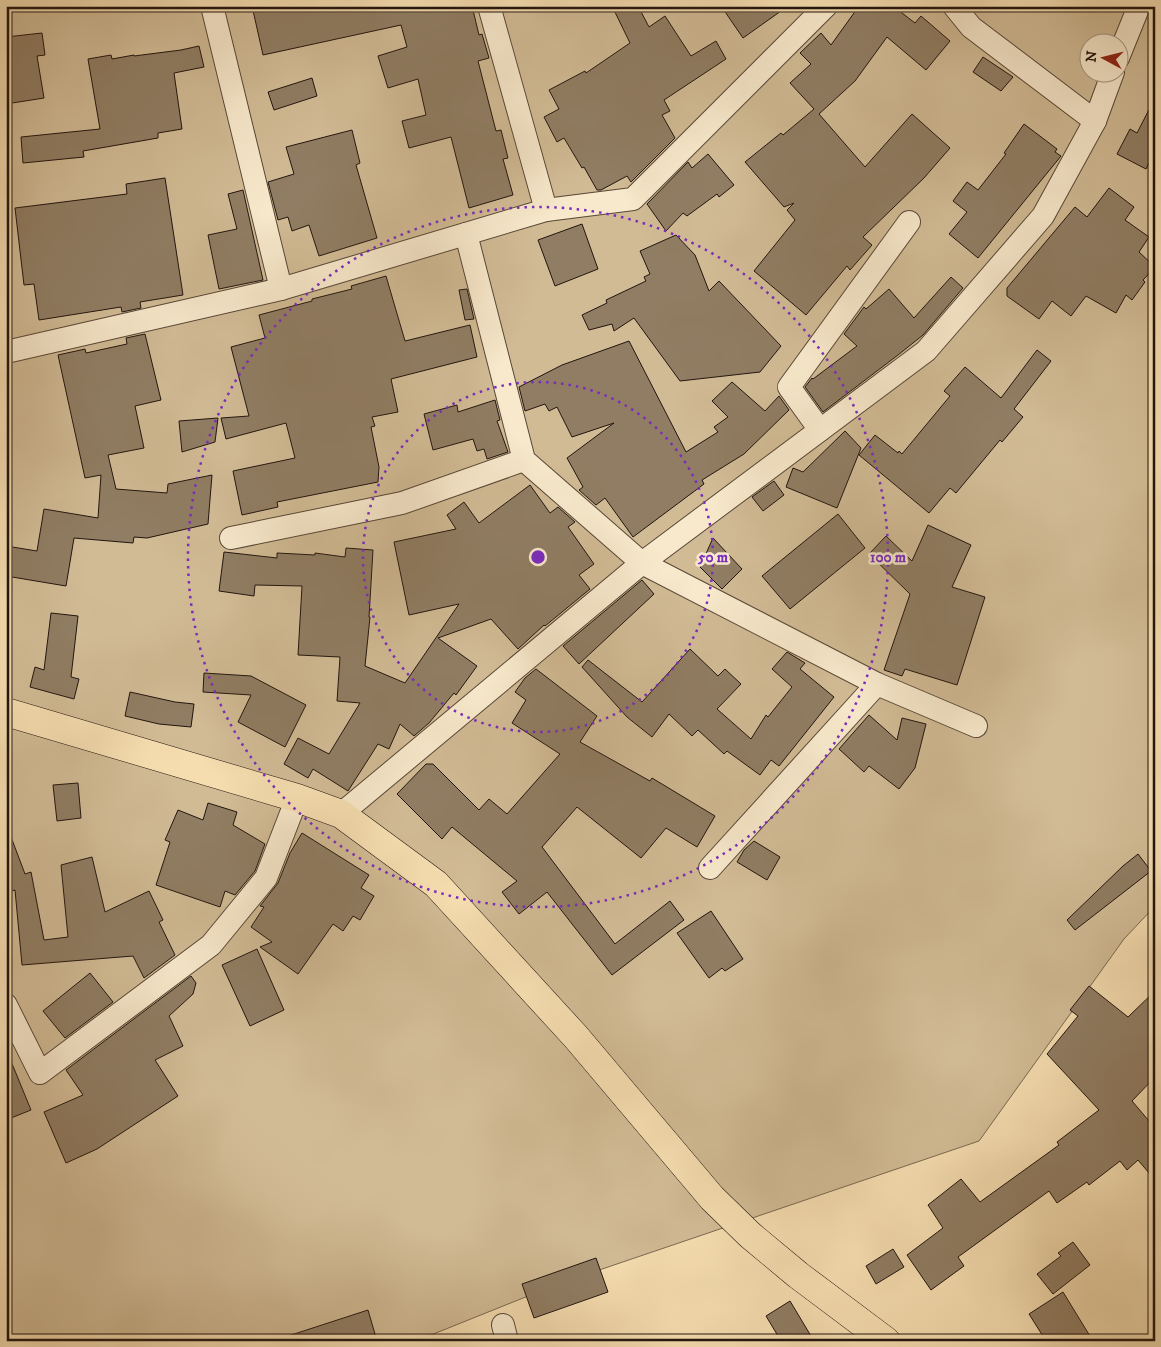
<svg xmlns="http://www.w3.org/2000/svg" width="1161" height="1347" font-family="'IM FELL DW Pica',serif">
<rect width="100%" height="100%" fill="#f5ddb0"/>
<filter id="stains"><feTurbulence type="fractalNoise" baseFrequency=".004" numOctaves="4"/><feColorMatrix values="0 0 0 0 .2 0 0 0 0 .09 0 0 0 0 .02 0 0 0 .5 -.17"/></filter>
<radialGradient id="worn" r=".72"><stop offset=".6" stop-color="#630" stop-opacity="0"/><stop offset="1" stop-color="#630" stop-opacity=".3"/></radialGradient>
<path fill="#d1bb95" stroke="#7a6852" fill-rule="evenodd" d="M6,6H1155V906L1124,939L979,1141L558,1284L416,1341H6ZM1088,42H1118V72H1088Z"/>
<g fill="#907d63" stroke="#22150f">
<polygon points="252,6 472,6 479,35 482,34 489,58 478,61 496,131 501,130 508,158 503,159 513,195 469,208 451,137 409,148 402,121 426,115 418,79 388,88 378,56 407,47 401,25 263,55"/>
<polygon points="612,6 638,6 649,27 665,16 691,56 716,41 726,59 664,100 670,111 662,115 675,138 631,182 627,176 601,190 597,190 584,167 582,168 564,138 557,142 544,117 559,109 549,90 585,71 586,73 630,43"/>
<polygon points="721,6 788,6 743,38"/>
<polygon points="859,6 893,6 915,23 921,16 950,41 926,70 887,37 855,81 819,114 865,167 912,114 950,148 924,178 863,237 872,245 850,270 847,266 806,315 754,271 795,220 787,210 794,203 784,207 745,162 781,133 783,135 814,109 790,83 811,64 800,53 821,33 831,45"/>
<polygon points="42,33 45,55 37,56 44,98 6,104 6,37"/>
<polygon points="199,46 204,67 174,73 182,129 158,133 158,138 83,151 84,157 23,163 21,137 100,129 88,59 111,55 112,59 134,55 134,56 181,50"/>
<polygon points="983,57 1013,77 1001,91 973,72"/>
<polygon points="312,78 317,96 274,110 268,92"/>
<polygon points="1155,98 1155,152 1146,169 1117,154 1130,129 1137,133"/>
<polygon points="1024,124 1057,149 1055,152 1061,156 978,258 949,234 967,212 953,201 967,182 978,190 1006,154 1004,153"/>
<polygon points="352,130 360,163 356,165 377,238 319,256 309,225 292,231 288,217 278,220 268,182 294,174 286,147"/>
<polygon points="708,154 734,185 719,197 717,194 687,216 683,213 666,231 647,204 688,162 692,168"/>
<polygon points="165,178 183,295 140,302 141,308 122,312 121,307 39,320 34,284 24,285 15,208 127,194 126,184"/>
<polygon points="1109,188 1134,207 1125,220 1149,237 1139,252 1155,267 1143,280 1145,282 1132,300 1126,295 1116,313 1086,296 1071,316 1052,301 1039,319 1007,296 1007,288 1075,207 1087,217"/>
<polygon points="243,190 263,280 219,289 208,235 237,229 228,194"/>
<polygon points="582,224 598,269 555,286 538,240"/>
<polygon points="676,235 695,255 709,291 719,281 781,346 760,372 680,381 634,318 614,331 612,324 589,330 582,315 607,303 606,300 646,281 644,277 650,274 640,251"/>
<polygon points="386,276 405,341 470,325 477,357 391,379 398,412 372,417 375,426 371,427 379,467 378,482 277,502 278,507 242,515 233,471 295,458 286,423 226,439 221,418 249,416 231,347 265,338 259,315 312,301 312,299 352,289 351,286"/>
<polygon points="951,277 963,288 923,335 898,355 823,412 805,387 812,378 813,379 857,346 844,334 864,307 866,309 889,289 914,318"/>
<polygon points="467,289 474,319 465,320 459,290"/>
<polygon points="145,334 161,400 135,406 144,448 108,455 116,489 167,493 168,484 212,475 208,524 147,538 134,537 133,543 74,538 66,586 6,576 6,546 37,551 44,509 98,518 101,475 85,478 58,355 85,349 86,353 127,344 126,338"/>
<polygon points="629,341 686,452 718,432 714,427 728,417 712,401 732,382 765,411 779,396 789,410 744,454 702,480 704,484 633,537 605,498 596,505 579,490 583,487 567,458 614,423 572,437 557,407 549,411 545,404 525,411 519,387 562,365"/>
<polygon points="1037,350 1051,361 1014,409 1023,417 1002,442 1000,440 956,493 950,488 929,513 859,455 875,435 898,453 899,451 902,454 950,396 944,391 965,367 1001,398"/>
<polygon points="495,400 500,420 497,421 508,452 487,459 484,449 477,451 473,439 433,450 424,414 457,405 458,412"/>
<polygon points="218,418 215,442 182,452 179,421"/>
<polygon points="845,431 861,448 837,508 786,487 793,468 803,472"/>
<polygon points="774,481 784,495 763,511 752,497"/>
<polygon points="530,485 550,513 558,507 575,522 568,527 594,564 579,575 590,589 545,626 544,625 518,649 491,619 438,638 477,666 456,695 454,693 429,723 414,736 400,724 389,749 378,744 348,791 313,769 308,778 284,764 298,738 329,754 360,703 337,701 340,657 298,655 302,586 255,585 254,596 219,591 224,552 277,558 277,553 315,555 315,553 345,557 346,548 373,550 369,617 370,617 365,666 405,683 459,604 409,615 394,542 456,529 447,515 464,502 479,523"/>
<polygon points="838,514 865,548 790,609 762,576"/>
<polygon points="928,525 971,545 952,587 985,597 957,685 905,669 902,676 884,670 910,594 869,554 886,536 912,561"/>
<polygon points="713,538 742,569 722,589 700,567"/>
<polygon points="642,580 654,594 579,664 563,646"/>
<polygon points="51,613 78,616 71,677 79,679 74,699 30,687 35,667 44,670"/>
<polygon points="690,649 718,676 725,669 741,684 717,709 751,739 766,715 768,717 792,687 772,669 787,652 805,663 800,669 834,697 779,766 771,760 760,775 727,751 724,754 698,730 692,736 669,714 652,737 627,717 582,667 588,660 642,702"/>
<polygon points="536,669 597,716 580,742 650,781 652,778 715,816 697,847 666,828 641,858 577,807 542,847 615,944 670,901 684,920 612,975 547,892 519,914 502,892 517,881 452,827 442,839 397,794 426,764 433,764 479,810 489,799 507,814 560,754 512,723 526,700 515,692 525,678"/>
<polygon points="204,673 251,676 306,705 285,747 238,722 251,695 203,692"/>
<polygon points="130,692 175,702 194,704 191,727 159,724 125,716"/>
<polygon points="869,715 897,740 902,718 926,724 915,768 899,789 869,766 864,772 839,749"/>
<polygon points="78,783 81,818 57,821 53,785"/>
<polygon points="208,803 237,812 233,825 265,844 255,871 235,895 225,891 220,907 156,885 170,842 165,840 178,810 203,820"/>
<polygon points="6,829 8,829 25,874 31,872 44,940 68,937 61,865 92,857 105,912 149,891 163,920 159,922 175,955 144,978 133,956 22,965 15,890 6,893"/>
<polygon points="302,833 369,875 361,888 374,896 360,920 353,916 343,931 333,924 298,974 260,947 272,942 251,927 264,907 260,906 278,883 290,853"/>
<polygon points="754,841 780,857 767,880 737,862 744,850"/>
<polygon points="1138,854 1151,871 1075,930 1067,920 1123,866"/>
<polygon points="711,911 743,959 725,971 722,968 709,978 677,933"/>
<polygon points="257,949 284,1010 250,1026 222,965"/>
<polygon points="90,973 113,1002 65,1038 43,1011"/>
<polygon points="191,976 196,983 193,994 169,1016 183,1046 155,1060 178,1096 97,1149 66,1163 44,1112 83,1095 66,1070"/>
<polygon points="1089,986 1128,1017 1155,991 1155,1077 1132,1101 1155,1128 1155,1180 1138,1160 1127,1170 1120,1161 1089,1185 1087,1182 1057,1203 1049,1191 958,1257 964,1266 931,1290 907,1255 943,1228 928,1205 961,1179 980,1202 1059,1145 1057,1142 1099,1110 1047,1054 1078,1016 1070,1010"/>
<polygon points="6,1049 31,1110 6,1120"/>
<polygon points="1073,1242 1090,1265 1053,1294 1037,1274 1061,1256 1058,1253"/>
<polygon points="893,1249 904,1267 876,1284 866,1266"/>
<polygon points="596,1258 608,1292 534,1318 522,1284"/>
<polygon points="1063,1292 1093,1341 1046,1341 1029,1314"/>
<polygon points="790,1301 814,1341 781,1341 766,1316"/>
<polygon points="368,1310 377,1341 286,1341 285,1337"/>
</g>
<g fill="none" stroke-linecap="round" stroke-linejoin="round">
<defs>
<g id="minor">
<polyline points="212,6 281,289"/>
<polyline points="954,6 971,27 1095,121"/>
<polyline points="1118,58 1139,6"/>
<polyline points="546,210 633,199 826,6"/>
<polyline points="466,234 524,460 642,563 877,684 976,726"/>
<polyline points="6,352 281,289 546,210 489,6"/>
<polyline points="820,430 789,387 909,222"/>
<polyline points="231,538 402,503 524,460"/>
<polyline points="341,814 642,563 926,351 1043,216 1095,121 1113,72"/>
<polyline points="710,868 877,684"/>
<polyline points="6,1005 40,1073 211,945 266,878 297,798"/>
<polyline points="503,1325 507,1341"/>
</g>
<polyline id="major" points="6,712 297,798 341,814 436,884 576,1037 712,1198 750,1235 798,1275 886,1341"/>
</defs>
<use href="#minor" stroke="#574737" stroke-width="24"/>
<use href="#major" stroke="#22150f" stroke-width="29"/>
<use href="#minor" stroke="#f8e9cc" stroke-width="22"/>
<use href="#major" stroke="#f5ddb0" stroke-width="28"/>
</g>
<g fill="none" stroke="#7b2cbf" stroke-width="2.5" stroke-dasharray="2.5 5">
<circle cx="538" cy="557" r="175"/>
<circle cx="538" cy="557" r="350"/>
</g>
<circle cx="538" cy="557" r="8" fill="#7b2cbf" stroke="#f8e9cc" stroke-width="2.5"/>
<g font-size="15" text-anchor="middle" font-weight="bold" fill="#7b2cbf" stroke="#f8e9cc" stroke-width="5" stroke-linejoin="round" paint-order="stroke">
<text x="713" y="562">50 m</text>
<text x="888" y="562">100 m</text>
</g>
<rect width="1161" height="1347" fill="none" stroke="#f5ddb0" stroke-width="25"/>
<rect x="8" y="8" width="1146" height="1332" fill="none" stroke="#22150f" stroke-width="2.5"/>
<rect x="12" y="12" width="1136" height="1322" fill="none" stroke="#22150f"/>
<g transform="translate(1104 58) rotate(277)"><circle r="24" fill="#f8e9cc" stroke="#a29480"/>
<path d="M0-4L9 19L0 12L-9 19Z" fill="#8f2418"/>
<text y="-8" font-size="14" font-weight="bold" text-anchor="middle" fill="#22150f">N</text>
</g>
<rect width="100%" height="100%" filter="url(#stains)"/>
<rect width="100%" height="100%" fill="url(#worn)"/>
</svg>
